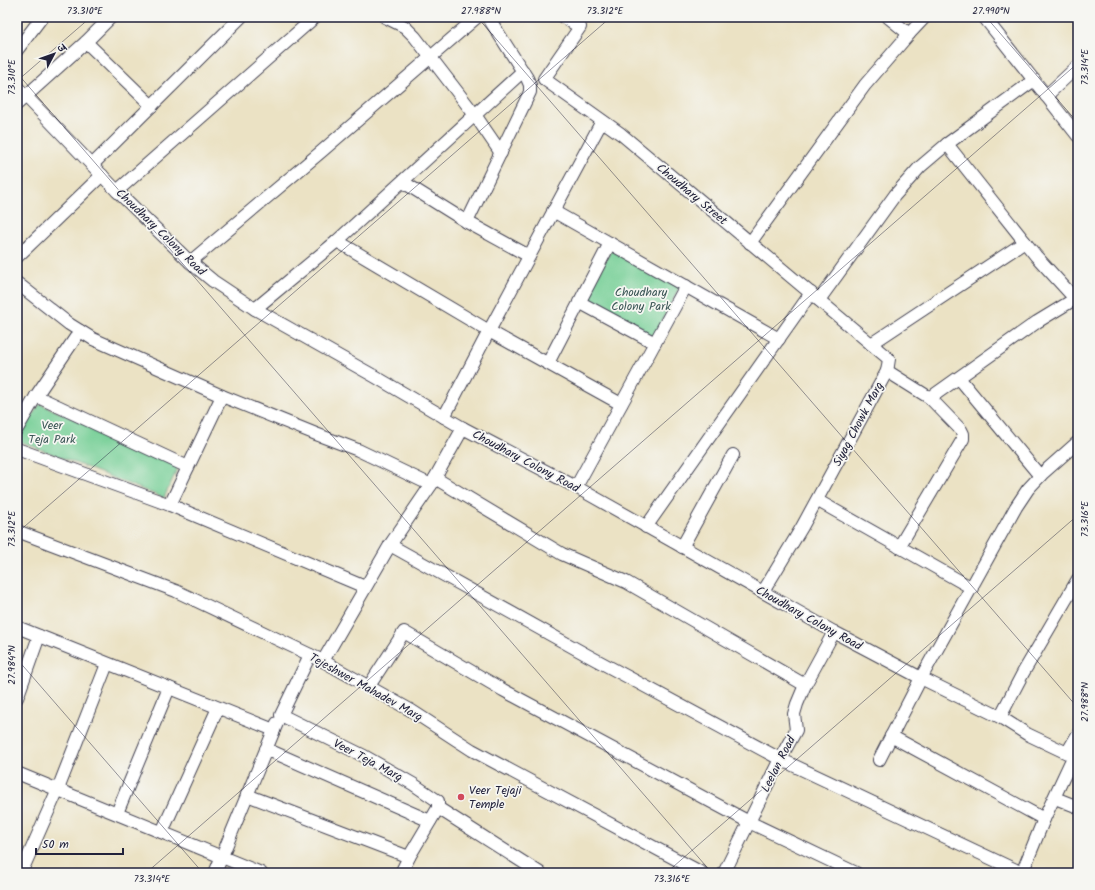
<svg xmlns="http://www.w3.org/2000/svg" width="1095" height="890" font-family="Kalam,'Playpen Sans Deva',sans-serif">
<rect width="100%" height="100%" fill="#f6f6f2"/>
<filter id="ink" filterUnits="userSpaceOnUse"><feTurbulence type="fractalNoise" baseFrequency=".025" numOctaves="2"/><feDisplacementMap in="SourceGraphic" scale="8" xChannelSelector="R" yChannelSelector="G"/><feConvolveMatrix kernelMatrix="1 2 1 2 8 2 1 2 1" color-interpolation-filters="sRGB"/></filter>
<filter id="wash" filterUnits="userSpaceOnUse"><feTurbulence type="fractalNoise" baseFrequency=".012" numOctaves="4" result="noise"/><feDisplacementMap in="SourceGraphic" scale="16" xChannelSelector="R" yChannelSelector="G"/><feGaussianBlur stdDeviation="0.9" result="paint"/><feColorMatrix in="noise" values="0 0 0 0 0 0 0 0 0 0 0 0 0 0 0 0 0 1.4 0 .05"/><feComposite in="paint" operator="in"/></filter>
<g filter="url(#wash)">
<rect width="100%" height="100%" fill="#ebe2c4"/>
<g fill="#76cf96" stroke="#4c7868">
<polygon points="611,250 680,286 653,339 586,299"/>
<polygon points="40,404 179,465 164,498 17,440 17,437"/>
</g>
</g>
<g filter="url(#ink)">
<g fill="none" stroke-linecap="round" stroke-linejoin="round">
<defs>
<g id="minor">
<polyline points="385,17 405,27 415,37 475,115 501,153"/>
<polyline points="563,17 580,27 544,79 621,134 889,359 887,372"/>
<polyline points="888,17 909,34"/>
<polyline points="984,17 1078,136"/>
<polyline points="86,42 152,106"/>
<polyline points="17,50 42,17"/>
<polyline points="17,87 117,191 190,262 213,281 255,309 374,376 463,428 576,487 834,632 921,678 1000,717 1027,734 1067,753 1078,734"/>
<polyline points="1046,96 1078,66"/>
<polyline points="17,104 86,42 111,17"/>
<polyline points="947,144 1036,256 1078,302"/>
<polyline points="92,165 241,17"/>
<polyline points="403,182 467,222 529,256"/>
<polyline points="117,191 315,17"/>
<polyline points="553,211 779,339"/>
<polyline points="467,222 530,92 530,85 527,78 488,17"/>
<polyline points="337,241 489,331 621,404"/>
<polyline points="750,243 865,85 909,34 925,17"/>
<polyline points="17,257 102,175"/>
<polyline points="190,262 322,151 477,17"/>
<polyline points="17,283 69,324 93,339 222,396 316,434 358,450 431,485"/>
<polyline points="819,300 895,195 920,167 947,144 1034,80"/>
<polyline points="579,302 655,343"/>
<polyline points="255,309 337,241 523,71"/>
<polyline points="871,344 1025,242"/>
<polyline points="548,363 610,243"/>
<polyline points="959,378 1040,476"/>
<polyline points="36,396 188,467"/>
<polyline points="444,417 489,331 602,121"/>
<polyline points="17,429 36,396 80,331"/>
<polyline points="17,449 170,505 365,587"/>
<polyline points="435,478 562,554 626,582 805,685"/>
<polyline points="576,487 686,286"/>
<polyline points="820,502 972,588"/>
<polyline points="170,505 222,396"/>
<polyline points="646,527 811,293"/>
<polyline points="17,531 176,591 323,661 412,711 472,750 702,873"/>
<polyline points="390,545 587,655 780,759 1022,873 1044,819 1074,755"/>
<polyline points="682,547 733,455"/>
<polyline points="899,547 963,439 963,434 961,430 930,398"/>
<polyline points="763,592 802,527 887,371 930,398 1037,322 1078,297"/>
<polyline points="17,627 274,730"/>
<polyline points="310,655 281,715 364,756 413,784 438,801 438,808 409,857 401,873"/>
<polyline points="323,661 390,545 431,485 463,428"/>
<polyline points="369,686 404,632 503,690 749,822 856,873"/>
<polyline points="17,698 39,636"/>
<polyline points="1000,717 1023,673 1078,579"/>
<polyline points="891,736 1044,819"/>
<polyline points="266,749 430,821"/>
<polyline points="879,760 921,678 1016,507 1028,489 1043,473 1078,442"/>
<polyline points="17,773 261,873"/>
<polyline points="247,795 409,857"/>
<polyline points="1055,798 1078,807"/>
<polyline points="438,808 540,873"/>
<polyline points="117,813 169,688"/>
<polyline points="162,832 218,708"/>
<polyline points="21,873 58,789 107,664"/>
<polyline points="215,873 277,723"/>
<polyline points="724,873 780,759 796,730 794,714 797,704 805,685 834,632"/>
</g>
</defs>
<use href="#minor" stroke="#403f50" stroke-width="14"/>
<use href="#minor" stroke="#fff" stroke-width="12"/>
</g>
</g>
<path fill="none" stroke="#22223b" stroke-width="1" stroke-opacity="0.45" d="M477,17L1078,708M986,17L1078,123M17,73L712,873M17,81L91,17M17,533L611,17M17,659L203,873M146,873L1078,63M666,873L1078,515"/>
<circle fill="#d1495b" stroke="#f6f6f2" stroke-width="1.5" cx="461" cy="797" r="4"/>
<g text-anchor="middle" stroke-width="3.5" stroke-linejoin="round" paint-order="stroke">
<g font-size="12" fill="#22223b" stroke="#f6f6f2">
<text transform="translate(692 194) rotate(40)" y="4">Choudhary Street</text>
<text transform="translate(161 232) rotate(44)" y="4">Choudhary Colony Road</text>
<text transform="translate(858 424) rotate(-62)" y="4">Siyag Chowk Marg</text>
<text transform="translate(526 461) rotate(28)" y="4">Choudhary Colony Road</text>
<text transform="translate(809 618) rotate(29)" y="4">Choudhary Colony Road</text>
<text transform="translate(366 687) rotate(29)" y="4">Tejeshwer Mahadev Marg</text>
<text transform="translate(368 760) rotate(28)" y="4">Veer Teja Marg</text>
<text transform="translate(778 764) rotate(-63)" y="4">Leelan Road</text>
</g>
<g font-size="12" fill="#3b5656" stroke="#f6f6f2">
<text x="641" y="296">Choudhary<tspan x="641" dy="14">Colony Park</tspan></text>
<text x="52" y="429">Veer<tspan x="52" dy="14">Teja Park</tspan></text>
</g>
<g font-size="12" fill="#22223b" stroke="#f6f6f2" text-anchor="start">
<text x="469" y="794">Veer Tejaji<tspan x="469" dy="14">Temple</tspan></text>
</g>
</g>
<rect width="1095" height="890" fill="none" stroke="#f6f6f2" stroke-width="44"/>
<g transform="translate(54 54) rotate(49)" stroke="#f6f6f2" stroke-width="3" paint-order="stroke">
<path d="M0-3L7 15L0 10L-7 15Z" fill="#22223b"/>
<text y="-6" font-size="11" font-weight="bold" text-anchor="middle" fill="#22223b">उ</text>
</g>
<path d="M36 848v6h87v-6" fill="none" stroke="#22223b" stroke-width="2"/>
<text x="42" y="848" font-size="12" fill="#22223b" stroke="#f6f6f2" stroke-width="3" paint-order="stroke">50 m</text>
<rect x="22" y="22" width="1051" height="846" fill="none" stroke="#22223b" stroke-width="1.5"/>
<g font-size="10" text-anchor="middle" fill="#22223b">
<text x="85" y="14">73.310°E</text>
<text x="481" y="14">27.988°N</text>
<text x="605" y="14">73.312°E</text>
<text x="991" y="14">27.990°N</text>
<text transform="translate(1084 67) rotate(-90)" y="4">73.314°E</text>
<text transform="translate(11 77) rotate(-90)" y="4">73.310°E</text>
<text transform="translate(1084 519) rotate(-90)" y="4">73.316°E</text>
<text transform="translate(11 529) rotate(-90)" y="4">73.312°E</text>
<text transform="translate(11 665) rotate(-90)" y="4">27.984°N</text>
<text transform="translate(1084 702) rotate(-90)" y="4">27.988°N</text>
<text x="152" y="882">73.314°E</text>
<text x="672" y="882">73.316°E</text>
</g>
</svg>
